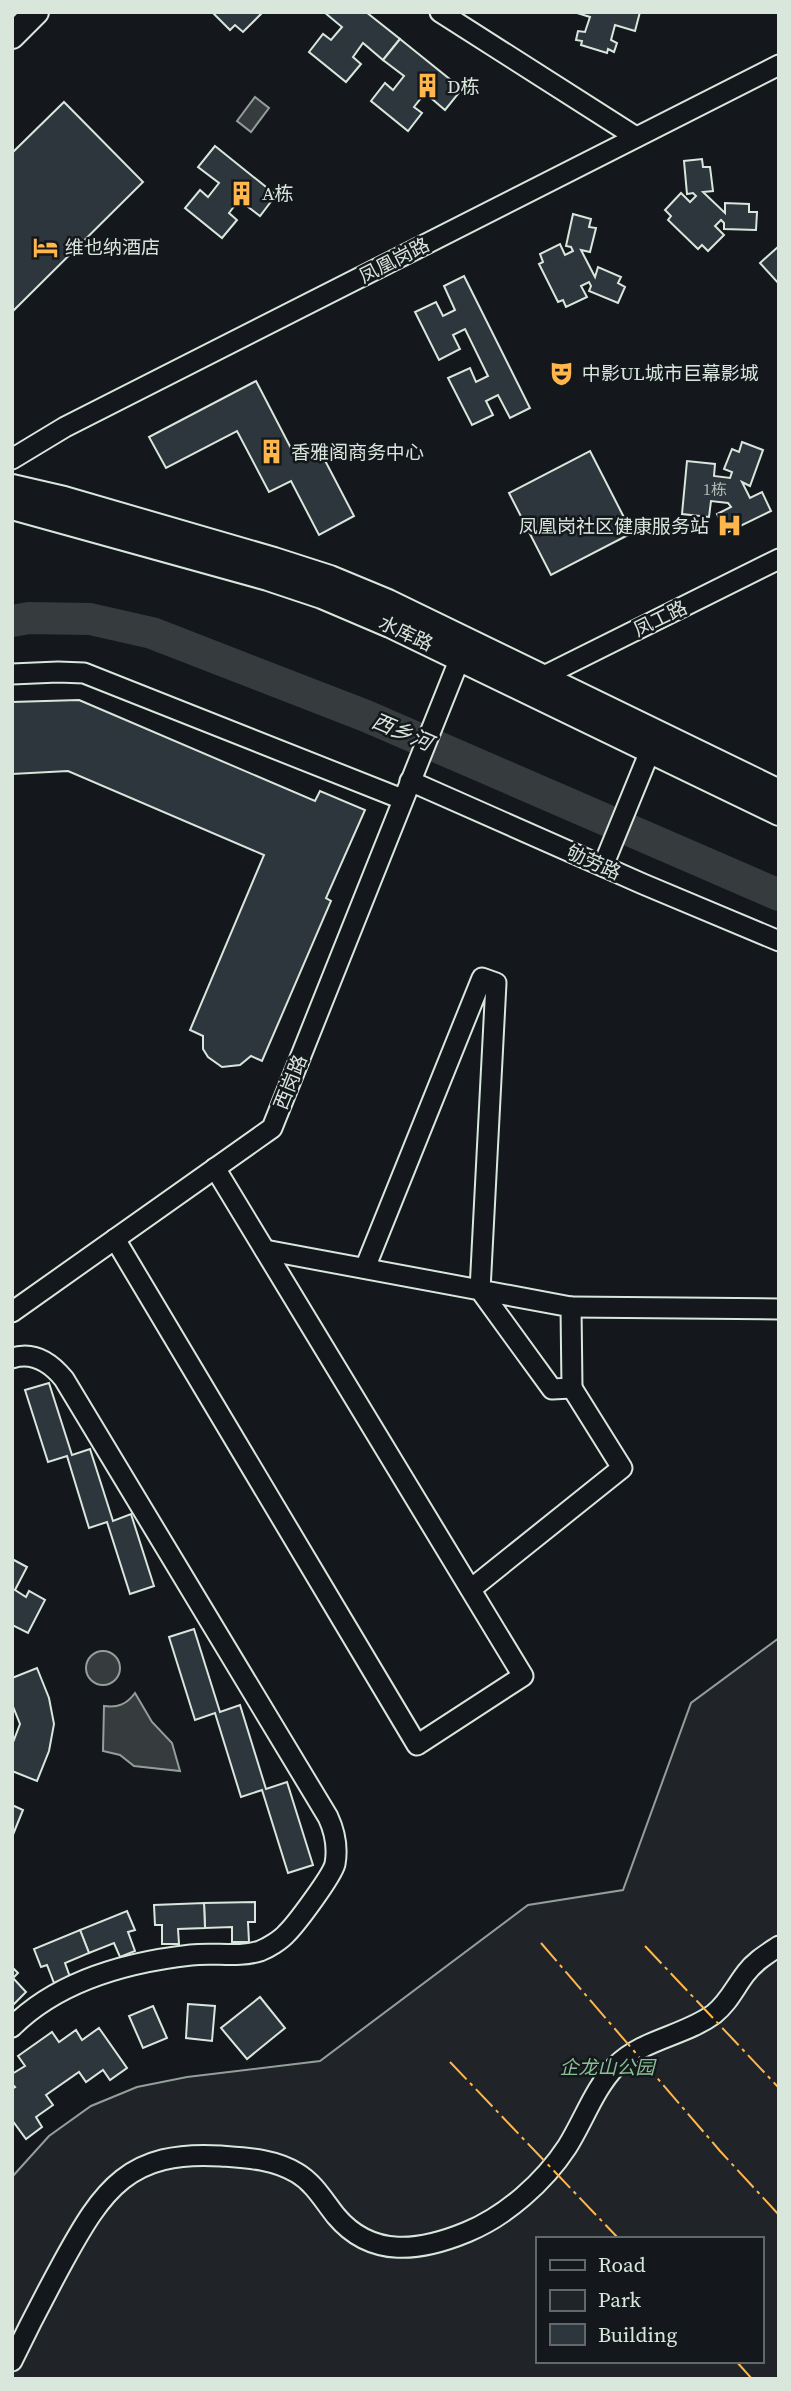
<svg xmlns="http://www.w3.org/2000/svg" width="791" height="2391" font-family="'Source Serif 4','Noto Sans SC',serif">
<rect width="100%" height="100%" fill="#14181c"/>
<path fill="#202428" stroke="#939e99" stroke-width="2" fill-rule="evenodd" d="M779,1638V2379H12V2177L49,2136L91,2106L137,2087L187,2077L320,2061L528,1905L623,1890L691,1703ZM537,2239H761V2361H537Z"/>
<g fill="#363b3e" stroke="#939e99" stroke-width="2">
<polygon points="255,97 269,108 251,132 237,121"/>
<circle cx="103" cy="1668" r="17"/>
<path d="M135,1693L152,1722L172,1743L180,1771L134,1766L120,1755L103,1751L104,1706C118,1708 127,1704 135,1693Z"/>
</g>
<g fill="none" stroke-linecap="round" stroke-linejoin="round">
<polyline stroke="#363b3e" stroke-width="32" points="12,621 29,618 90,619 152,633 366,716 779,895"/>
</g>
<g fill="#2c363c" stroke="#d8e6dc" stroke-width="2">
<polygon points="212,12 263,12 243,32 235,25 230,30"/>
<polygon points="324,12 366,12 400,39 383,60 363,43 353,57 361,64 346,82 309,52 323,34 331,40 342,27"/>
<polygon points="574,12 640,12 635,31 615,25 611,40 617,43 614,52 608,49 607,53 581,45 582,41 576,40 578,31 585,32 590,17"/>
<polygon points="400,39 462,89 445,110 425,93 414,107 422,113 408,131 371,101 385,83 393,90 404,76 383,60"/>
<polygon points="64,102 143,182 12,312 12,153"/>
<polygon points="215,146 276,195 260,216 239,200 229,213 237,220 222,238 185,208 200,190 208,197 219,183 198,167"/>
<polygon points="702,159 703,167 710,167 713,191 703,192 725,213 725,203 749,204 749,212 757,212 756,230 724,229 724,223 721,220 715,226 724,235 708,251 702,245 698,249 668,220 671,216 665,210 681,193 690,202 696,196 693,193 687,194 684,161"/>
<polygon points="573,214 591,219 589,227 596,228 590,252 581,250 595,277 598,267 621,277 618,283 625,287 618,303 589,291 591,286 589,282 581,286 587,297 566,307 563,300 558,302 539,264 543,262 540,254 560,244 565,255 573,251 571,247 566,246"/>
<polygon points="779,246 779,284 760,263"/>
<polygon points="464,276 530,408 510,418 498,395 486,401 493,415 472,425 448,378 470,368 476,382 488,376 465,329 453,335 460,349 439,360 415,312 436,302 443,316 455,310 444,286"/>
<polygon points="256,381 296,458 318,447 354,516 319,535 291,481 269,492 237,431 166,468 149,437"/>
<polygon points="742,442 763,450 750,486 742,482 750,498 762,492 771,511 726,533 717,514 731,507 728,503 711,501 709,517 682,514 687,461 715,464 714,476 730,478 732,472 724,469 732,449 739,452"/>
<polygon points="590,451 632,533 551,575 509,493"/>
<polygon points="79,700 315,801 320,791 365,810 326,898 331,901 262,1061 251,1056 240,1065 222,1067 208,1057 203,1049 203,1036 190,1030 264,855 68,771 12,774 12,702"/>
<polygon points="49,1383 72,1455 90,1449 113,1521 131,1514 154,1586 130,1594 107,1522 89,1528 67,1456 48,1462 25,1390"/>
<polygon points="12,1559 27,1567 15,1590 26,1597 29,1591 45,1600 28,1633 12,1625"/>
<polygon points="194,1629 220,1712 240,1705 266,1789 287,1782 313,1865 288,1873 262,1790 241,1797 215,1713 195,1720 169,1637"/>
<polygon points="37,1668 49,1698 54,1724 49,1751 37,1781 12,1771 12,1745 20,1724 12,1704 12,1678"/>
<polygon points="12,1805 23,1810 12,1837"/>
<polygon points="255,1902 255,1922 248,1922 249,1942 232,1942 232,1927 205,1928 204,1903"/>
<polygon points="204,1903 205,1928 178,1929 179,1944 162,1944 162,1925 155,1925 154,1905"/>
<polygon points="127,1911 135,1930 128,1932 135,1951 120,1957 114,1943 89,1953 80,1930"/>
<polygon points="80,1930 89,1953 65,1963 70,1977 54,1983 47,1965 41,1967 34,1949"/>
<polygon points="12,1967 18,1973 13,1978 26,1992 14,2004 12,2002"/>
<polygon points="260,1997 285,2028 247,2059 221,2028"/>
<polygon points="188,2004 215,2006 212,2041 186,2038"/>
<polygon points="153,2006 167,2038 143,2048 129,2016"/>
<polygon points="99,2028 127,2068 110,2080 103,2070 86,2082 79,2072 46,2095 53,2105 36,2117 42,2127 26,2139 12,2120 12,2089 15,2087 12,2084 12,2074 25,2066 18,2056 52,2032 59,2042 76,2030 82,2040"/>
</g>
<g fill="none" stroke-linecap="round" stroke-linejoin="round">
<defs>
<g id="minor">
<polyline points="440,12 636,137"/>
<polyline points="12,459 65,427 779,65"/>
<polyline points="12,674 58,672 84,673 402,799"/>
<polyline points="542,677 779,559"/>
<polyline points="410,781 643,884 779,941"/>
<polyline points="603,866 650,751"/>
<polyline points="115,1239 417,1745 523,1676 215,1168"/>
<path d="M265,1250C367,1269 469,1288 571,1307L572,1388L552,1389L480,1290L496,983L482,978L365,1268"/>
<polyline points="571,1307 779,1309"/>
<polyline points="12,1312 272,1128 464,648"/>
<path d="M12,1358C34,1351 51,1363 64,1379L328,1817C335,1832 338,1847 335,1864C332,1876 297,1923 287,1933C281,1940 268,1948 260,1951C238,1958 214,1952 191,1955C128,1962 58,1981 12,2027"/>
<polyline points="471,1589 622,1468 572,1388"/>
<path d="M12,2361C28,2328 45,2295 63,2262C103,2189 129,2150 221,2156C248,2158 274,2159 297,2173C314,2183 324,2201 336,2216C372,2259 421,2251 467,2232C506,2216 544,2182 567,2147C584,2120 594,2089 616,2066C643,2039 684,2036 714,2014C729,2002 735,1987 746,1973C755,1961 767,1954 779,1946"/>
</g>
<g id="major">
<polyline points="12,36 36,12"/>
<polyline points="12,487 64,499 274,560 330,578 388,602 779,792"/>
<polyline points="12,507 268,578 322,596 390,625 779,813"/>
</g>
</defs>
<use href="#minor" stroke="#d8e6dc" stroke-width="23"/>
<use href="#major" stroke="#d8e6dc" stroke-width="28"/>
<use href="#minor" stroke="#14181c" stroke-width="19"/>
<use href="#major" stroke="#14181c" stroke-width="24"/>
<g stroke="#ffb74d" stroke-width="2" stroke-dasharray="24 5 3.5 5" stroke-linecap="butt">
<polyline points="541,1943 720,2151 779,2215"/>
<polyline points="645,1946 779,2088"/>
<polyline points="450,2062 619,2239"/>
<polyline points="736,2361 752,2379"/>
</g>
</g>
<defs>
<symbol id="building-bare" viewBox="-9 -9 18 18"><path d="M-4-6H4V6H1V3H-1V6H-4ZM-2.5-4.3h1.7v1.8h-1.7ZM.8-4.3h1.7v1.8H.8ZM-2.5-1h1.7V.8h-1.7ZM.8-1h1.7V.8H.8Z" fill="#ffb74d" stroke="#14181c" stroke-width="2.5" paint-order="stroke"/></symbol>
<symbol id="hotel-bare" viewBox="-9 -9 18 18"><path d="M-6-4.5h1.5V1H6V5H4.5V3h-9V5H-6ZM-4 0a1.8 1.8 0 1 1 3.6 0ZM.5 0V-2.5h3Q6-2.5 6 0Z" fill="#ffb74d" stroke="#14181c" stroke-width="2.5" paint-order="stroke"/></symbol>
<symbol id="theatre-bare" viewBox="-9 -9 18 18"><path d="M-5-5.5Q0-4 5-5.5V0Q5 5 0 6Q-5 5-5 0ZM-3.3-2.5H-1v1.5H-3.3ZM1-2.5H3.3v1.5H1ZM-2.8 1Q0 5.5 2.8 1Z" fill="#ffb74d" stroke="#14181c" stroke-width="2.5" paint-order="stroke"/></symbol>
<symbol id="hospital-bare" viewBox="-9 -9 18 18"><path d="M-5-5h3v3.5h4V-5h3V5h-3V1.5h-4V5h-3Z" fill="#ffb74d" stroke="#14181c" stroke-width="2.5" paint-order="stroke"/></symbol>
</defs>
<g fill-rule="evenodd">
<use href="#building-bare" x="410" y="68" width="35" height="35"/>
<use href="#building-bare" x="224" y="176" width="35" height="35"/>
<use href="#hotel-bare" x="28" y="230" width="35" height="35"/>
<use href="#theatre-bare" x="544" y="356" width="35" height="35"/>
<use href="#building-bare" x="254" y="434" width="35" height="35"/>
<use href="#hospital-bare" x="712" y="508" width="35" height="35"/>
</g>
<g text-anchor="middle" stroke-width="5" stroke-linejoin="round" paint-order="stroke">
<g font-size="16" fill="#adbab4">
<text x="715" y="495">1栋</text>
</g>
<g font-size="19" fill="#d8e6dc" stroke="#14181c" text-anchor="start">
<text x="447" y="93">D栋</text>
<text x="262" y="200">A栋</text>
<text x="65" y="254">维也纳酒店</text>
<text x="582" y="380">中影UL城市巨幕影城</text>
<text x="291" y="459">香雅阁商务中心</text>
<text x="709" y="533" text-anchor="end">凤凰岗社区健康服务站</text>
</g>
<g font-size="19" fill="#d8e6dc" stroke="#14181c">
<text transform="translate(394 260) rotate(-27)" y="7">凤凰岗路</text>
<text transform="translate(660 618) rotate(-26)" y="7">凤工路</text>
<text transform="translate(406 633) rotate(25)" y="7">水库路</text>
<text transform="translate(594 862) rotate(24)" y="7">劬劳路</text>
<text transform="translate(290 1082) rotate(-68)" y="7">西岗路</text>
</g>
<g font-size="19" font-style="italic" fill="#8ac095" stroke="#14181c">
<text x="607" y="2074">企龙山公园</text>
</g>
<g font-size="21" font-style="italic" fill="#d8e6dc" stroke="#14181c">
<text transform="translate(402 732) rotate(23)" y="7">西乡河</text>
</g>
</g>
<rect width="791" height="2391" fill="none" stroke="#d8e6dc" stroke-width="28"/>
<rect x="536" y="2237" width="228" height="126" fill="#14181c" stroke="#626a69" stroke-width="2"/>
<rect x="550" y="2260" width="35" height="10" fill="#14181c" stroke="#626a69" stroke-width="2"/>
<text x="598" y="2272" font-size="21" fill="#d8e6dc">Road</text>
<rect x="550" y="2290" width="35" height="21" fill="#202428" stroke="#626a69" stroke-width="2"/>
<text x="598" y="2307" font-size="21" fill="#d8e6dc">Park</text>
<rect x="550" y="2324" width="35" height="21" fill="#2c363c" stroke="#626a69" stroke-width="2"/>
<text x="598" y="2342" font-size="21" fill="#d8e6dc">Building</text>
</svg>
